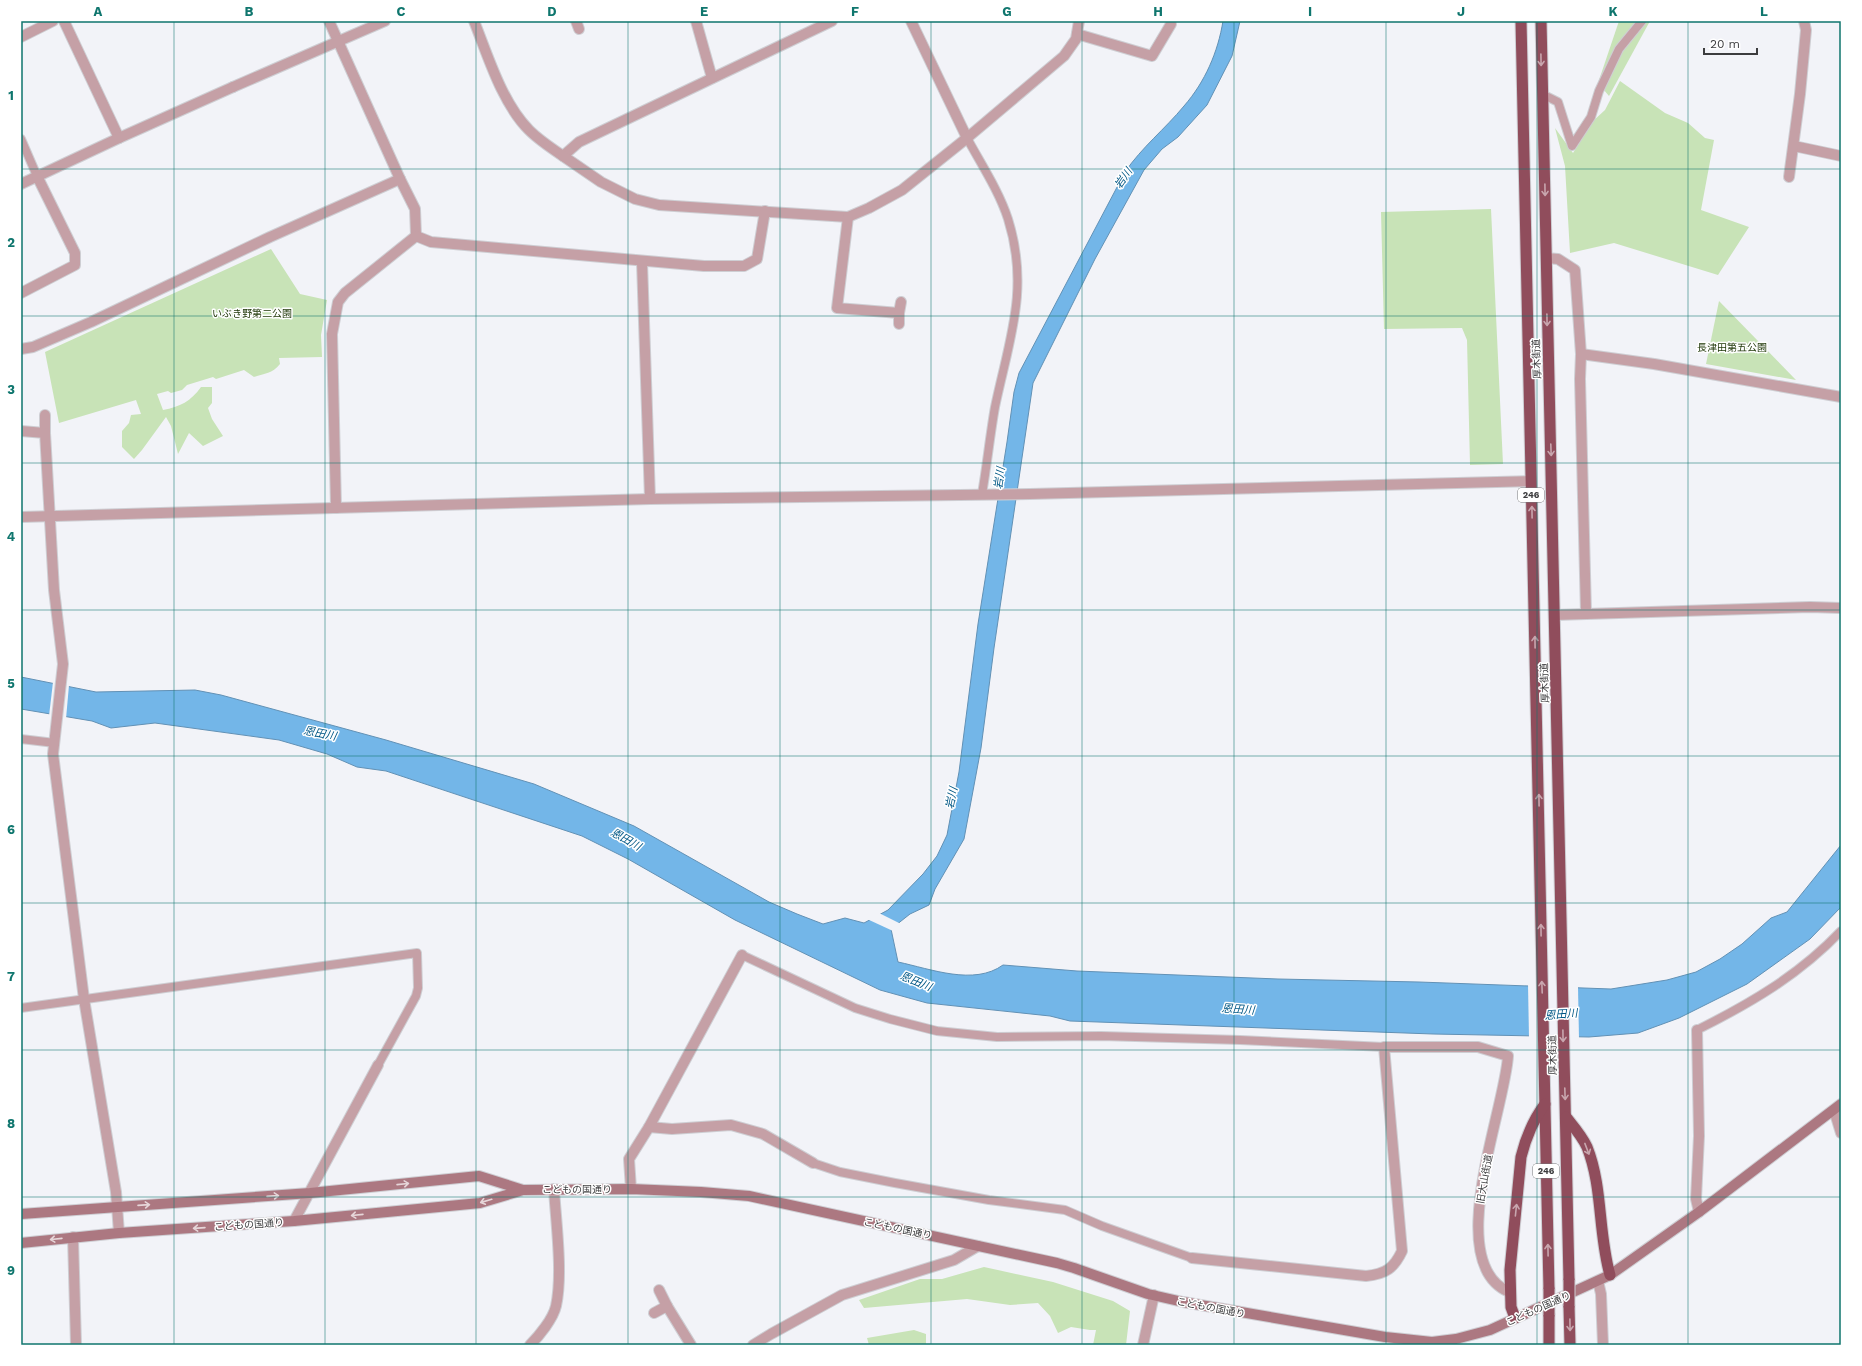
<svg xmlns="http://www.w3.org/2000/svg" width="1862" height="1366" font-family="'Work Sans','Noto Sans JP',sans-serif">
<rect width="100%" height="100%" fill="#f2f3f8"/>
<g fill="#c8e3b7">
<polygon points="1619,21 1650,21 1609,96 1598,83"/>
<polygon points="1620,81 1665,113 1688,123 1705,138 1714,140 1701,210 1749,227 1718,275 1614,243 1570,253 1565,166 1555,128 1573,153 1592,122 1605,110"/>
<polygon points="1491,209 1503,464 1470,465 1467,340 1462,328 1384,329 1381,212"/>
<path d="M271,249L300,294L327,300L321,335L322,357L279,358L280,364C272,374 265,373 254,377L244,370L216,379L213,377L187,385L182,390L171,393L168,391L157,394L163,410C180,407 191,401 201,387H212V403L208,408L212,419L223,436L203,446L189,433L178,454L171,426L166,417L142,450L134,459L122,447V431L129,423L131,415L141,414L136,400L59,423L45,352Z"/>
<polygon points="1719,301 1796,380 1706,364"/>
<polygon points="984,1267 1053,1282 1113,1301 1130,1311 1126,1345 1093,1345 1096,1330 1090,1330 1071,1327 1058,1333 1050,1316 1038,1303 1010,1305 967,1299 864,1308 859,1300 920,1279 942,1279"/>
<polygon points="914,1330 926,1334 926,1345 869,1345 867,1338"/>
</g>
<path fill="#73b6e8" stroke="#6291b5" d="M1223,21H1240L1232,56L1207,105L1178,137L1162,149L1144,170L1095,259L1033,383L994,648L981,748L964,839L935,889L929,905L910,914L891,929L898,962C931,969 974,986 1003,965L1077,971L1278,979L1419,982L1611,989L1667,980L1696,972L1720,959L1742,944L1771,918L1787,912L1841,845V907L1810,939L1747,984L1679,1018L1638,1033L1589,1037L1433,1034L1070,1021L1050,1016L927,1003L880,990L735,920L628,859L582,836L386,771L357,767L327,754L279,740L155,723L111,728L92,721L21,709V677L96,692L195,690L221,695L386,740L534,784L634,826L769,902L797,914L823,924L845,918L864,923L888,910L923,874L937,856L947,835L959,772L978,624L1007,442L1014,392L1019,373L1125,172C1142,147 1165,129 1184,106C1205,82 1218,52 1223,21Z"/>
<g fill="#f2f3f8">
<polygon points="53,682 69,685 66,719 49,716"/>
<polygon points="879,913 901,924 893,931 867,919"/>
<polygon points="1528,984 1578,987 1579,1039 1529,1038"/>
</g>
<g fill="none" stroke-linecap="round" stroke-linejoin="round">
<defs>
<g id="service">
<polyline points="1542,94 1558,102 1572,146 1591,117 1599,91 1619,49 1642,21"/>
<path d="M967,138C981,164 999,191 1008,219C1030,289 1009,340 995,407C990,435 987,465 982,494"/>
<polyline points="21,139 37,176"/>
<polyline points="21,739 55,743"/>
<polyline points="742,955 855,1008 890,1019 937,1031 997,1037 1101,1036 1240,1040 1384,1047"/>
<polyline points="21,1008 417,953 418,988 416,996 378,1065"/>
<path d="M1697,1030C1751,1003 1799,975 1841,931"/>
<polyline points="813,1163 840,1172 895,1183 989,1200 1065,1210 1102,1226 1192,1258"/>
</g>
<g id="minor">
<polyline points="64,21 119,138"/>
<polyline points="329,21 400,179 415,209 416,236"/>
<path d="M474,21C488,56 502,103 529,130C539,140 551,148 563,156L579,142L832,21"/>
<polyline points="576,21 579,29"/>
<polyline points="696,21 712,78"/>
<polyline points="911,21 967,138"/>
<polyline points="1077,34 1152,56 1171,24"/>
<polyline points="21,37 53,21"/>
<polyline points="1794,146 1841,156"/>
<polyline points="563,156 601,182 635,199 659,205 848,217 869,208 902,190 967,138 1064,56 1076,39 1079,21"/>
<polyline points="1789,177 1800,94 1806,30 1804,21"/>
<polyline points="21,184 119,138 233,87"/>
<polyline points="848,217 837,308 899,313 899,324"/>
<polyline points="416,236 431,242 704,266 744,266 757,259 765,211"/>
<polyline points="1546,258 1558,259 1575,270 1581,354 1580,379 1586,613"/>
<polyline points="642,262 650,499"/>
<polyline points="21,293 75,265 75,253 37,176"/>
<polyline points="899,313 901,302"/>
<polyline points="21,349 33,347 91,322 270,237 400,179"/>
<polyline points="1581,354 1654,364 1841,397"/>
<polyline points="45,415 45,433"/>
<polyline points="21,431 45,433 54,590 63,664 53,754 84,999 116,1192 119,1233"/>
<polyline points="336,508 332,334 338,302 345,293 416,236"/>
<polyline points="21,517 650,499 1030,494 1531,481"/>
<polyline points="1554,615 1810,607 1841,608"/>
<polyline points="1697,1030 1699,1136 1696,1199 1699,1212"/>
<polyline points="1834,1110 1841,1133"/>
<polyline points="649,1127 672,1129 731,1125 763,1134 813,1163"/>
<polyline points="631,1189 629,1159 649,1127 742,955"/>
<polyline points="294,1221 378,1065"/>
<polyline points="73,1237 76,1345"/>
<path d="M1192,1258L1366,1276C1386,1274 1394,1268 1402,1251L1384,1047H1478L1508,1056C1505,1110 1442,1263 1509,1292"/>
<polyline points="1598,1281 1601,1294 1603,1345"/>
<polyline points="659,1290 667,1306"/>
<polyline points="654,1313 667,1306 691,1345"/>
<path d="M530,1345C539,1336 553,1319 556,1306C563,1274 556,1223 554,1189"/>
<polyline points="753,1345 771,1334 842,1295 954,1260 978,1246"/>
</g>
<g id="tertiary">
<polyline points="233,87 385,21"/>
<polyline points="1143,1345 1154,1295"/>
</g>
<g id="secondary">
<polyline points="21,1214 310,1193 479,1176 523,1190"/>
<polyline points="21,1243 119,1233 294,1221 480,1203 523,1190 631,1189 701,1192 749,1196 1057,1263 1074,1268 1148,1294 1183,1302 1385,1337 1432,1342 1456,1339 1490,1330 1610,1275 1699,1212 1841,1104"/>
</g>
<g id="trunk">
<polyline points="1521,21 1549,1289"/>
<polyline points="1541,21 1569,1280"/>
<path d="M1566,1117C1574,1127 1582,1136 1587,1147C1603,1187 1598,1233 1610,1275"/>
<polyline points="1569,1306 1570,1345"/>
<polyline points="1549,1315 1549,1345"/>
<path d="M1515,1318L1511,1307L1510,1270L1521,1157C1526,1137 1533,1120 1545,1104"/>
</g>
</defs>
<use href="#service" stroke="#ceced3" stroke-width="10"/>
<use href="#minor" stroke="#ceced3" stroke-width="12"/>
<use href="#tertiary" stroke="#ceced3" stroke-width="12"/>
<use href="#secondary" stroke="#ceced3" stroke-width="12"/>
<use href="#trunk" stroke="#ceced3" stroke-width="13"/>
<use href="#service" stroke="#c5a0a6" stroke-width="8"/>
<use href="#minor" stroke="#c5a0a6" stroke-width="10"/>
<use href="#tertiary" stroke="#c5a0a6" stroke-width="10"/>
<use href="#secondary" stroke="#ac7881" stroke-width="10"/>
<use href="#trunk" stroke="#904d5c" stroke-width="11"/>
<defs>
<g id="trunk-bridge">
<polyline points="1569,1280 1569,1306"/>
<polyline points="1549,1289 1549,1315"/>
</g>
</defs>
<use href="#trunk-bridge" stroke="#ceced3" stroke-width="13" stroke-linecap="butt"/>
<use href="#trunk-bridge" stroke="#904d5c" stroke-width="11"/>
</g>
<defs><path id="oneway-shaft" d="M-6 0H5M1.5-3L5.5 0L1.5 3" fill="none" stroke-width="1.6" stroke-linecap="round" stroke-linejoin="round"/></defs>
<g stroke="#c8a6ae">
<use href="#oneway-shaft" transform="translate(1541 60) rotate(89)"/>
<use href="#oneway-shaft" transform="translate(1545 190) rotate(89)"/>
<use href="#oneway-shaft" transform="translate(1547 320) rotate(89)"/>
<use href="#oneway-shaft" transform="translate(1551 450) rotate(88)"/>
<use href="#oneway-shaft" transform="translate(1532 512) rotate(-91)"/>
<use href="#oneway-shaft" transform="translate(1535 642) rotate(-91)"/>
<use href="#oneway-shaft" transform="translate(1539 800) rotate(-91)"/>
<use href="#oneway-shaft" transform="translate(1541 930) rotate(-91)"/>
<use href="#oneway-shaft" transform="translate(1542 987) rotate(-92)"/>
<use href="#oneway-shaft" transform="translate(1563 1036) rotate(89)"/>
<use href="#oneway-shaft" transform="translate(1565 1094) rotate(88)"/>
<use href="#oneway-shaft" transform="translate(1587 1149) rotate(69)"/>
<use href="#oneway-shaft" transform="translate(1516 1210) rotate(-84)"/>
<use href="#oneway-shaft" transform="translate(1548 1250) rotate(-91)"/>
<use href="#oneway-shaft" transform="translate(1570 1325) rotate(89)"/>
</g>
<g stroke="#e6d6d9">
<use href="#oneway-shaft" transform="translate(403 1184) rotate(-6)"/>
<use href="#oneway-shaft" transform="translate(273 1196) rotate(-4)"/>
<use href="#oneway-shaft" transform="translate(486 1201) rotate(164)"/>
<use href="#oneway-shaft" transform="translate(144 1205) rotate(-4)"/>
<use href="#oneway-shaft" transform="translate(357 1215) rotate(174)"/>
<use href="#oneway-shaft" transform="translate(199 1228) rotate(176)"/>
<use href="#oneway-shaft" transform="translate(56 1239) rotate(174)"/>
</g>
<path fill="none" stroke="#0f766e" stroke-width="1" stroke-opacity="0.55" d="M174,21V1345M325,21V1345M476,21V1345M628,21V1345M780,21V1345M931,21V1345M1082,21V1345M1234,21V1345M1386,21V1345M1537,21V1345M1688,21V1345M21,169H1841M21,316H1841M21,463H1841M21,610H1841M21,756H1841M21,903H1841M21,1050H1841M21,1197H1841"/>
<g text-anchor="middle" stroke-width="3" stroke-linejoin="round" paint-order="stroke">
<g fill="#fff" stroke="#767678" stroke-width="1">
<rect x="1518" y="488" width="26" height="14" rx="3"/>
<rect x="1533" y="1164" width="26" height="14" rx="3"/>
</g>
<g font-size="9" font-weight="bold" fill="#3c3c3e">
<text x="1531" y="498">246</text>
<text x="1546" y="1174">246</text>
</g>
<g font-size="10" fill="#203809" stroke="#fff">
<text x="252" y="317">いぶき野第二公園</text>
<text x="1732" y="351">長津田第五公園</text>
</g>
<g font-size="10" fill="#3c3c3e" stroke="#fff">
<text transform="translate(1536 359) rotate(-92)" y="4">厚木街道</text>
<text transform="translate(1544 683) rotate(-92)" y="4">厚木街道</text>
<text transform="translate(1552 1055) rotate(-91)" y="4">厚木街道</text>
<text transform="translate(1484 1179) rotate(-80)" y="4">旧大山街道</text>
<text x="577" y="1193">こどもの国通り</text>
<text transform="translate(249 1224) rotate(-4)" y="4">こどもの国通り</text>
<text transform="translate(898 1228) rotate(12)" y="4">こどもの国通り</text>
<text transform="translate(1211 1307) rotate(11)" y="4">こどもの国通り</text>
<text transform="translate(1538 1308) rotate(-24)" y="4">こどもの国通り</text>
</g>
<g font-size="11" font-style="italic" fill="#015785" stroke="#fff">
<text transform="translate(1123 178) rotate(-55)" y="4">岩川</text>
<text transform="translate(999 478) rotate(-82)" y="4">岩川</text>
<text transform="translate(320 733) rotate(11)" y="4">恩田川</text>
<text transform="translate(951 798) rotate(-78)" y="4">岩川</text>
<text transform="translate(626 839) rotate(29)" y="4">恩田川</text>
<text transform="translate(916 981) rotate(22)" y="4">恩田川</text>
<text transform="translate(1238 1009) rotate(4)" y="4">恩田川</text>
<text transform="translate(1561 1014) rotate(-4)" y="4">恩田川</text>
</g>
</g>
<rect width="1862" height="1366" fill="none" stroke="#ffffff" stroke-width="44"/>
<path d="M1704 48v6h53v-6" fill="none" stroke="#3c3c3e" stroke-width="2"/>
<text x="1710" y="48" font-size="12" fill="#3c3c3e" stroke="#ffffff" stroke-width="3" paint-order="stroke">20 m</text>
<rect x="22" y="22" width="1818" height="1322" fill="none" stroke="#0f766e" stroke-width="1.5"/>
<g font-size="13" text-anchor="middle" font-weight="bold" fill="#0f766e">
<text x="98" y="16">A</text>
<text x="249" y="16">B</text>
<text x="401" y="16">C</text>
<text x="552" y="16">D</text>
<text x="704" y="16">E</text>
<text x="855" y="16">F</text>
<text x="1007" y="16">G</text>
<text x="1158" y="16">H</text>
<text x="1310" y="16">I</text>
<text x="1461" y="16">J</text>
<text x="1613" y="16">K</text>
<text x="1764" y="16">L</text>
<text x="11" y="100">1</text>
<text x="11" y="247">2</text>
<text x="11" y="394">3</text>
<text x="11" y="541">4</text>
<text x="11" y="688">5</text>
<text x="11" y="834">6</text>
<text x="11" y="981">7</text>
<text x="11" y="1128">8</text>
<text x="11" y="1275">9</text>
</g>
</svg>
